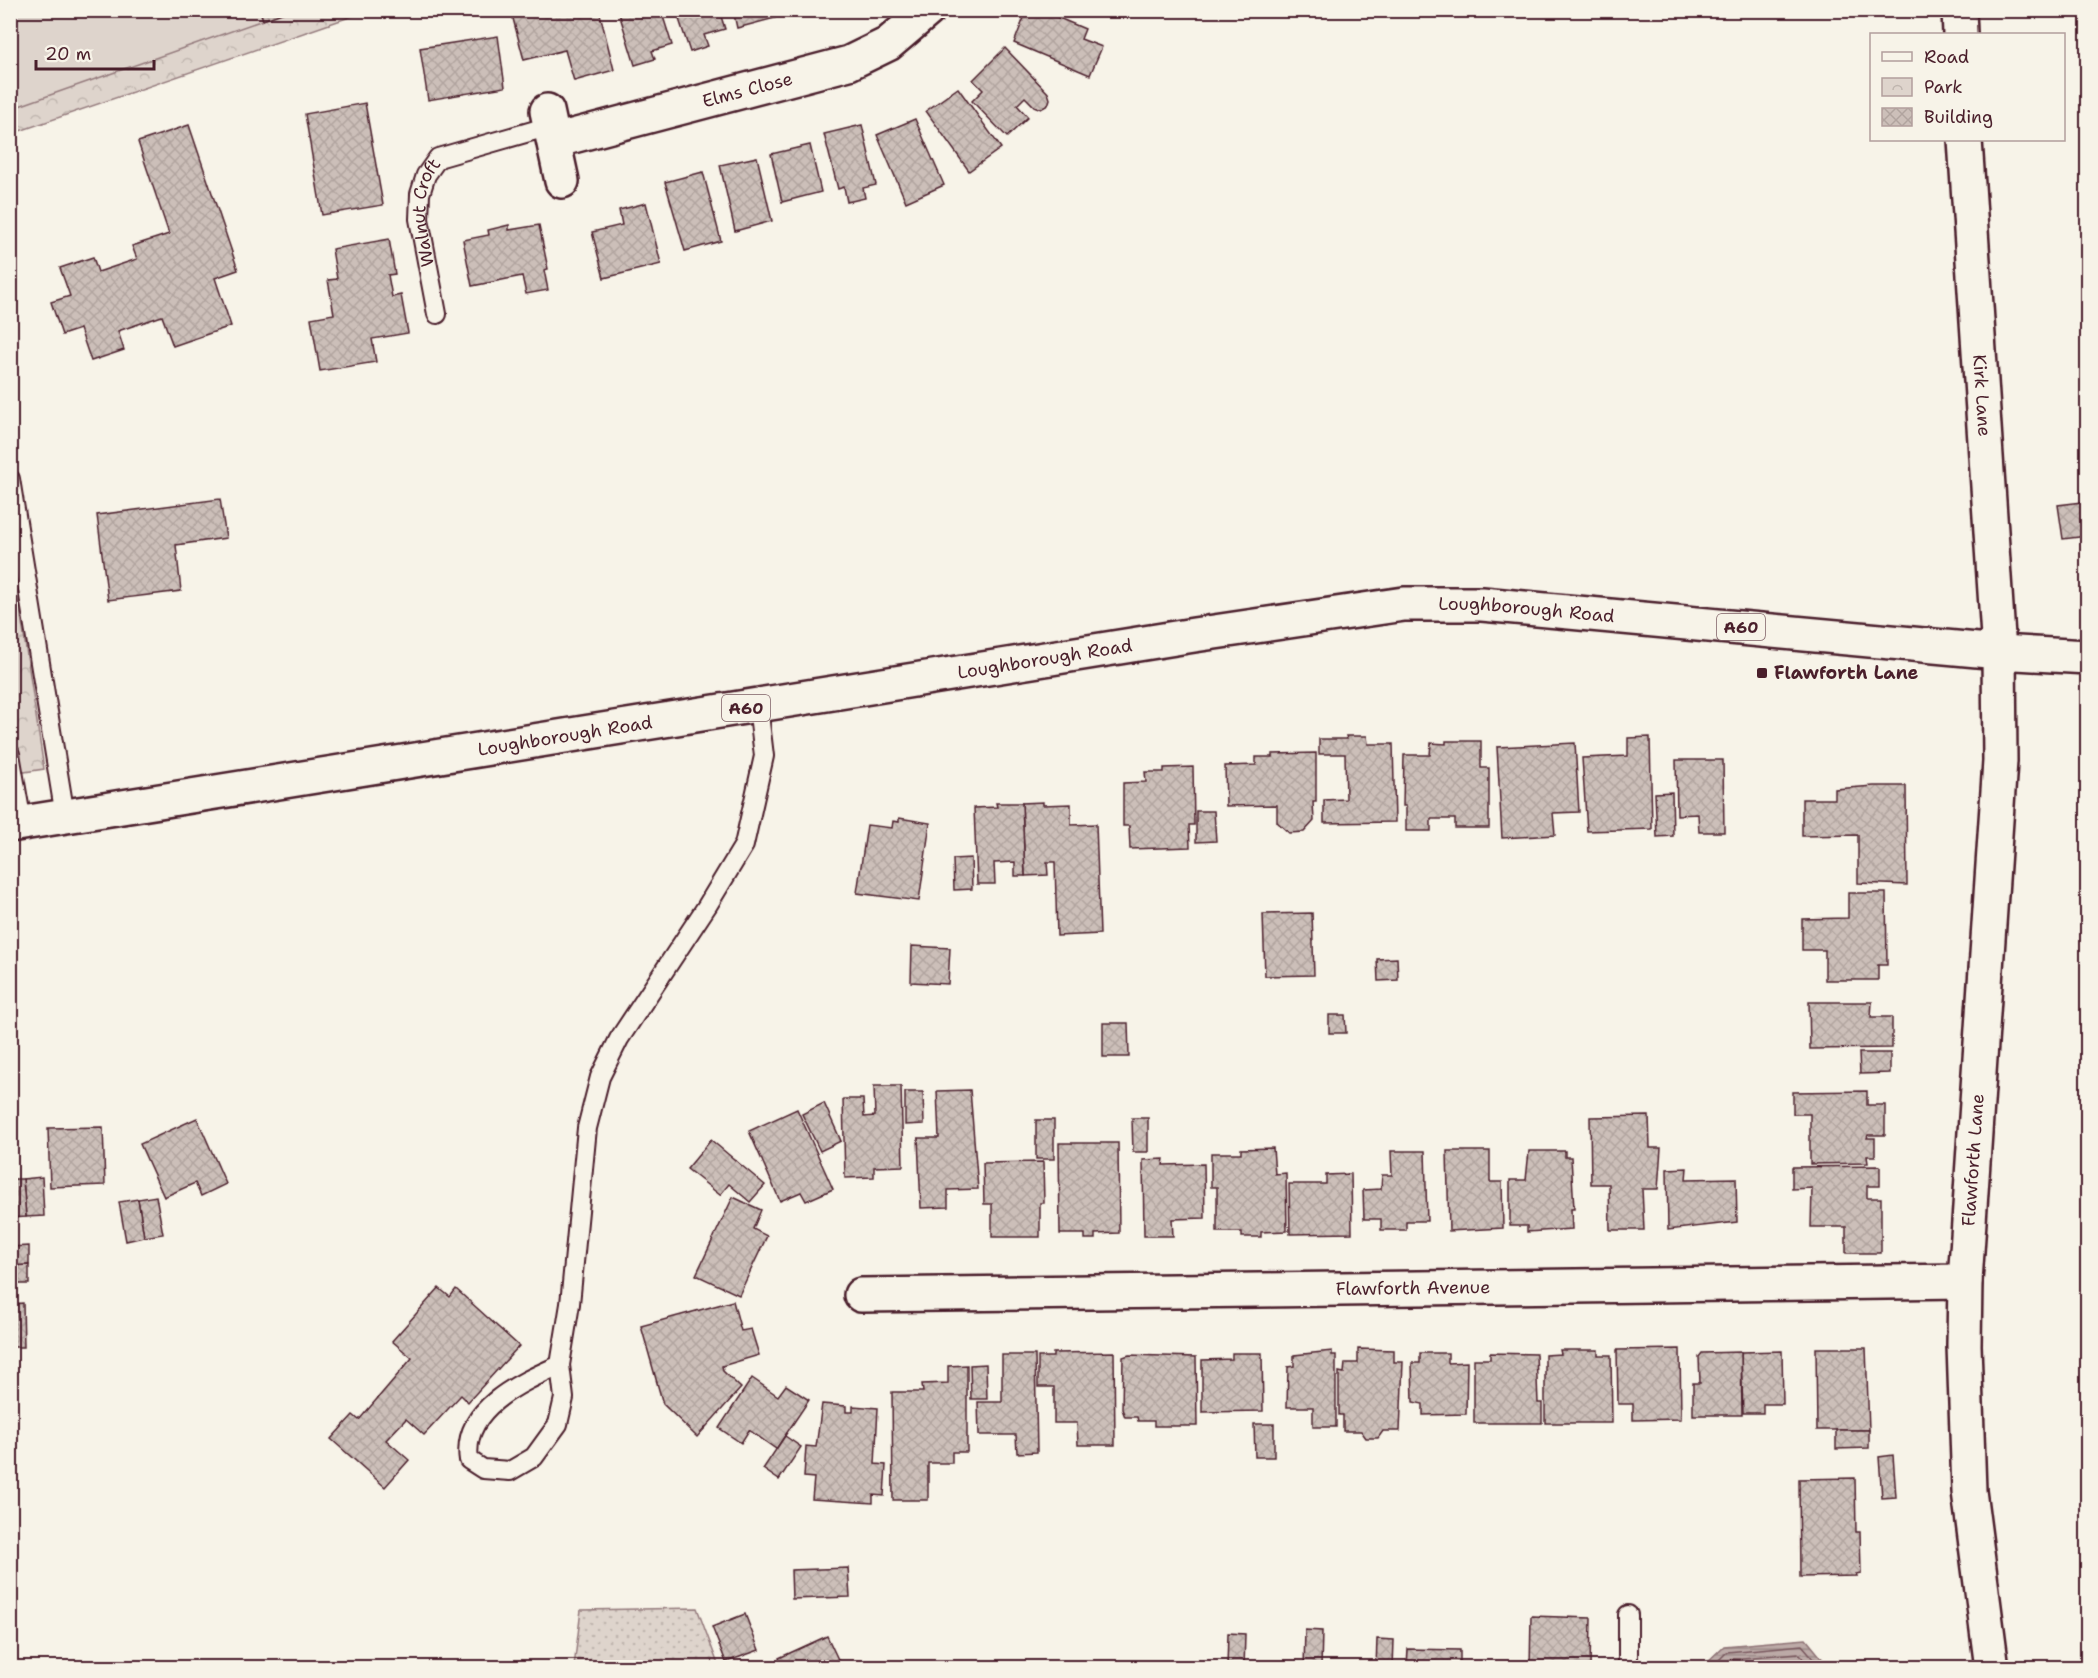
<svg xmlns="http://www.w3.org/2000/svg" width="2098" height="1678" font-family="'Shantell Sans',sans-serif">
<defs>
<pattern id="grass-dots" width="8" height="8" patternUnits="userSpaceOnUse" patternTransform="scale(1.5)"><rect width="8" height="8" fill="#ded4cc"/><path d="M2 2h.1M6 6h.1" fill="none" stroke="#c0b6af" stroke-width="1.8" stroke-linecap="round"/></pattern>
<pattern id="park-crowns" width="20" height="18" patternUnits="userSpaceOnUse" patternTransform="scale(1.5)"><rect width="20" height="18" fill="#ded4cc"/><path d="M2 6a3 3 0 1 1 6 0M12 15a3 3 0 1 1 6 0" fill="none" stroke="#c0b6af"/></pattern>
<pattern id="water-rules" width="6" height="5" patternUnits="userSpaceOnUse" patternTransform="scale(1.5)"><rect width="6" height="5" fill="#bcaaa7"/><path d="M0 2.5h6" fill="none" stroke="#9b8a88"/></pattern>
<pattern id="building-cross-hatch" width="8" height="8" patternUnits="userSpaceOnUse" patternTransform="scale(1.5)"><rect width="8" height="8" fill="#ccbfb9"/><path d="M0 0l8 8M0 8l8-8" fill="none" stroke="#b1a49f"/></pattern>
</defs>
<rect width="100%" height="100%" fill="#f7f3e8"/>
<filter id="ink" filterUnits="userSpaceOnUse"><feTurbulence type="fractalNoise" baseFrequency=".0167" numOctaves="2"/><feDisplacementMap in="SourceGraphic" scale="12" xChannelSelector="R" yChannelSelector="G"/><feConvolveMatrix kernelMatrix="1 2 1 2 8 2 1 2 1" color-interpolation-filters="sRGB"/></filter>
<g filter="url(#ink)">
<polygon fill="url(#grass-dots)" stroke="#947a7c" stroke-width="1.5" points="697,1608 719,1667 574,1667 581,1610"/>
<g fill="url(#park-crowns)" stroke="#947a7c" stroke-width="1.5">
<polygon points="11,10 367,11 11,134"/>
<polygon points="10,543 44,769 11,774 10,774"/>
</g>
<polygon fill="#ded4cc" stroke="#947a7c" stroke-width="1.5" points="260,11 263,20 19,106 11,83 11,11"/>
<polygon fill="url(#water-rules)" stroke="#8e7275" stroke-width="1.5" points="1806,1639 1829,1667 1702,1667 1724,1646"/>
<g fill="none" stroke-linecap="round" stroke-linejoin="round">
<g stroke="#78575d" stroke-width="1.5">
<polyline points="1711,1668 1727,1652 1802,1645 1822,1668"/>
<polyline points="1721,1668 1731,1659 1798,1653 1812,1668"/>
<polyline points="1735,1668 1794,1662 1800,1668"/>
</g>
</g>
<g fill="url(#building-cross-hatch)" stroke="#4a1f2b" stroke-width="1.5">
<polygon points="260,10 290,10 263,20"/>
<polygon points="599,10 614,70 574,81 565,50 524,60 511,11"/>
<polygon points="618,10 661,10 672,45 652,51 655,59 635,65"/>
<polygon points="676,10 719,10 725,29 704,35 708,46 690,52"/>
<polygon points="733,10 773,10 775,18 737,28"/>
<polygon points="1027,10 1040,10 1085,29 1081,39 1102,47 1090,75 1014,43"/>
<polygon points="498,36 505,87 428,100 420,48"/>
<polygon points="1005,48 1048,93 1050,99 1048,105 1041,109 1034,106 1025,97 1017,105 1028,117 1007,137 972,101 983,90 973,80"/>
<polygon points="958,88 1001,148 969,171 926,111"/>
<polygon points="365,103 383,205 322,215 305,114"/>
<polygon points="915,119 944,185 906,202 877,135"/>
<polygon points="189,125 238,270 215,278 231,326 173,346 162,316 118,331 124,350 91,361 80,329 62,335 51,302 70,296 60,268 93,257 98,272 137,259 132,246 169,234 138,142"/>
<polygon points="862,125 876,185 863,188 865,198 847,202 844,187 838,189 824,134"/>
<polygon points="810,145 821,192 782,202 771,154"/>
<polygon points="757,157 772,221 735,231 720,165"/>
<polygon points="703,172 721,241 685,251 665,182"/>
<polygon points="646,203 661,264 604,278 592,232 622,225 619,210"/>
<polygon points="509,225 509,230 539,225 548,269 544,270 548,290 526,294 522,276 472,286 463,240 489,235 488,230"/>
<polygon points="389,239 395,274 388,275 392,297 401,295 408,333 372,339 376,362 320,371 311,318 334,314 328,280 337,279 332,249"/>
<polygon points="220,499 226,538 176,545 181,591 108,600 97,515"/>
<polygon points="2082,502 2087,536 2063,539 2058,505"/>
<polygon points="1346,736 1367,736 1368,744 1393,744 1395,822 1324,823 1324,800 1346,799 1345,754 1319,754 1319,739 1347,739"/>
<polygon points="1650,737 1652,829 1587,831 1582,758 1628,756 1628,738"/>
<polygon points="1446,741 1481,741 1481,768 1489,768 1489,828 1455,828 1455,819 1431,819 1431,831 1406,831 1406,806 1403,806 1404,755 1430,755 1431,743 1446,744"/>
<polygon points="1575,743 1579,812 1553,813 1555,835 1502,838 1497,747"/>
<polygon points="1316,753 1316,802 1313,802 1314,821 1304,832 1289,833 1277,822 1277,805 1226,806 1225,766 1256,765 1256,757 1272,757 1272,754"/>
<polygon points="1676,760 1723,760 1724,832 1699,832 1698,814 1677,815"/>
<polygon points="1193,767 1194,825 1189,825 1190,847 1130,849 1129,826 1123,826 1123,783 1146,782 1145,772 1164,772 1164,768"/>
<polygon points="1874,786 1906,786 1907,885 1858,883 1858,835 1802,836 1802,799 1835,799 1835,789"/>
<polygon points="1672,792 1673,836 1657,837 1655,793"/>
<polygon points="1043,802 1043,805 1071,804 1071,825 1096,824 1100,934 1057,936 1055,862 1047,862 1048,875 1025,876 1022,803"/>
<polygon points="996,803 1022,803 1025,876 1015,876 1015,862 994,863 995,884 977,884 974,808 997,807"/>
<polygon points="1196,811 1214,811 1216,841 1196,842"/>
<polygon points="899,818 930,823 919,901 857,893 867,825 892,828 893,821 899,822"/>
<polygon points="971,858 972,889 954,890 953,859"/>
<polygon points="1848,893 1886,893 1887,965 1878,965 1878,980 1825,980 1825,950 1802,950 1802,919 1848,918"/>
<polygon points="1312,913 1314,975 1265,976 1263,914"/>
<polygon points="912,946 950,948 948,984 911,982"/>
<polygon points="1397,958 1398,980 1378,981 1377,959"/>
<polygon points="1809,1002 1872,1002 1871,1017 1892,1017 1892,1048 1810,1049"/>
<polygon points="1329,1015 1345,1015 1346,1033 1329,1033"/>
<polygon points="1103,1023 1128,1023 1129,1057 1103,1057"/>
<polygon points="1859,1053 1890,1053 1890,1073 1860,1074"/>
<polygon points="874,1086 901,1086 903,1166 874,1167 874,1177 845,1178 843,1099 863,1099 864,1117 875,1116"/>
<polygon points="970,1090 978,1189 948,1190 948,1207 921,1208 918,1138 939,1138 937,1091"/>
<polygon points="1867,1091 1867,1105 1885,1105 1885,1135 1868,1135 1867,1138 1875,1138 1875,1156 1867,1156 1868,1163 1810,1164 1810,1114 1793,1114 1793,1092"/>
<polygon points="905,1092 923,1092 924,1124 905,1125"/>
<polygon points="824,1103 841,1141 820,1151 802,1114"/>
<polygon points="797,1109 833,1189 806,1201 801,1192 780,1201 749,1131"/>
<polygon points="1649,1116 1650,1148 1661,1148 1658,1189 1642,1189 1644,1230 1610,1230 1609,1184 1591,1184 1590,1117"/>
<polygon points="197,1118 226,1184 201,1196 195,1183 164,1197 140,1144"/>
<polygon points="1132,1118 1148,1118 1148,1152 1133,1152"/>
<rect x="1036" y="1120" width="18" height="39"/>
<polygon points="103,1127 105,1185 50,1187 48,1128"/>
<polygon points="711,1140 765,1185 750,1202 729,1184 720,1195 687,1169"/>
<polygon points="1059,1143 1118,1143 1119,1233 1095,1234 1095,1239 1085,1239 1085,1234 1060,1234"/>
<polygon points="1273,1148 1275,1174 1286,1173 1287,1231 1261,1232 1261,1237 1242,1237 1242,1232 1217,1232 1217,1187 1211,1187 1211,1153 1241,1153 1241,1149"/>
<polygon points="1391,1151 1425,1151 1427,1221 1406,1221 1406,1230 1381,1230 1381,1219 1364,1219 1363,1190 1381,1189 1382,1175 1392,1175"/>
<polygon points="1447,1151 1490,1151 1490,1182 1502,1182 1503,1228 1449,1231"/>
<polygon points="1529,1151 1565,1151 1565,1157 1571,1157 1574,1209 1571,1209 1572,1229 1527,1232 1527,1226 1510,1226 1510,1180 1526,1180"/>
<polygon points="1164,1159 1163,1165 1204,1164 1205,1218 1172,1219 1173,1236 1144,1236 1143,1160"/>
<polygon points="1043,1162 1044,1203 1040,1203 1040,1237 992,1237 992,1204 984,1204 983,1163"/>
<polygon points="1880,1166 1880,1186 1867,1186 1867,1198 1881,1198 1881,1253 1846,1253 1846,1227 1811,1227 1812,1188 1792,1189 1792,1167"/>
<polygon points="1687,1168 1686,1179 1736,1178 1737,1222 1668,1230 1667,1169"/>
<polygon points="1351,1174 1352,1233 1290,1234 1289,1184 1326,1184 1326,1175"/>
<polygon points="42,1177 44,1216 26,1217 23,1179"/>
<polygon points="10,1179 23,1179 26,1217 10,1218"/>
<polygon points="156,1196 163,1234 144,1237 138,1199"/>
<polygon points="733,1197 761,1210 753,1229 767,1236 739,1295 696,1275"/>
<polygon points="138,1199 144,1237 126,1241 119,1202"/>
<polygon points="29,1246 29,1265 10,1266 10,1247"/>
<polygon points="29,1265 29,1284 10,1284 10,1266"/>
<polygon points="439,1288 450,1297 456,1289 519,1346 468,1402 461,1395 424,1435 406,1419 386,1440 409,1460 385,1487 331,1439 353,1415 359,1420 412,1358 392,1341"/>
<polygon points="733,1301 741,1331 751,1329 759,1355 722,1366 723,1371 741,1388 697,1437 663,1404 641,1326"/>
<polygon points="23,1303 24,1347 10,1347 10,1304"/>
<polygon points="1816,1348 1866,1348 1869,1430 1817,1430"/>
<polygon points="1358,1349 1394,1350 1394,1362 1403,1362 1400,1431 1383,1431 1378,1438 1366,1438 1361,1431 1343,1431 1343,1415 1339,1415 1339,1372 1344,1373 1345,1363 1358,1363"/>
<polygon points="1680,1349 1681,1419 1633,1420 1633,1404 1618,1404 1617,1350"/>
<polygon points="1560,1350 1598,1350 1598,1355 1611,1355 1612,1423 1545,1423 1545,1355 1561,1354"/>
<polygon points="1332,1351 1332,1355 1336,1355 1336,1427 1313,1427 1313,1407 1287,1407 1288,1367 1294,1366 1294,1355"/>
<polygon points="1782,1351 1783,1404 1763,1404 1763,1413 1743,1413 1741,1352"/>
<polygon points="1114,1352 1115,1445 1078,1445 1077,1423 1054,1423 1054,1387 1038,1387 1038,1357 1053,1357 1053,1353"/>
<polygon points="1741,1352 1742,1415 1693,1415 1693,1383 1700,1383 1699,1357 1702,1353"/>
<polygon points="1232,1353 1262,1353 1263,1411 1202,1412 1202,1360 1232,1359"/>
<polygon points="1420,1353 1448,1353 1448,1363 1467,1362 1466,1414 1423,1415 1423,1404 1413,1402 1412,1363 1420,1363"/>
<polygon points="1490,1353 1536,1354 1538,1403 1542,1403 1542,1423 1474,1423 1474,1359 1490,1359"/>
<polygon points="1002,1355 1035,1355 1037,1452 1017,1453 1016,1435 979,1435 978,1402 1002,1402"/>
<polygon points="1129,1355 1196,1357 1197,1426 1154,1426 1154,1421 1138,1421 1137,1417 1125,1417 1122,1409 1123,1357"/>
<polygon points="986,1364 987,1399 971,1399 970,1365"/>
<polygon points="967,1365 967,1452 952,1452 952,1463 928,1463 928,1500 893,1500 892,1392 923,1392 922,1384 948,1383 948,1366"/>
<polygon points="752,1378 778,1396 786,1385 809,1400 776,1449 749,1430 741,1443 719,1428"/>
<polygon points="822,1404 846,1406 846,1412 853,1412 853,1406 878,1408 875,1464 886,1465 884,1496 873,1495 873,1503 812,1499 814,1478 804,1477 806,1446 816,1447"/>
<polygon points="1254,1424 1274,1424 1274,1457 1255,1457"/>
<polygon points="1836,1430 1869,1430 1869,1448 1836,1449"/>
<polygon points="785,1436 801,1447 779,1480 763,1469"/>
<polygon points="1893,1455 1896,1497 1882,1498 1879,1457"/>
<polygon points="1855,1478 1856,1532 1860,1532 1861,1573 1856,1574 1857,1576 1800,1577 1799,1479"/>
<polygon points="848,1568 850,1597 792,1599 791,1570"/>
<polygon points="745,1614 759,1650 726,1662 712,1627"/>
<polygon points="1531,1616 1591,1618 1590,1668 1530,1668"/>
<polygon points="1305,1630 1322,1631 1321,1668 1304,1668"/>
<polygon points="1228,1633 1245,1634 1244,1668 1227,1668"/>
<polygon points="827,1636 842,1668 783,1668 779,1658"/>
<polygon points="1377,1639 1394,1640 1393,1668 1376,1668"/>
<polygon points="1408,1649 1460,1650 1460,1668 1407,1668"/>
</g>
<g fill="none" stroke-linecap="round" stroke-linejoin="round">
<defs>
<g id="lane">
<path id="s1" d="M437,314L419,219L420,194L426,175L438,158L550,126"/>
<polyline points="10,479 65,816"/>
<polyline points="10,754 22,823"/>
<path d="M560,1365C522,1382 461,1408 469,1460L483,1469L510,1471L534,1457L558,1424L564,1398L560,1365L570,1304L587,1128L600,1077L619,1039L707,906L744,845L764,756L758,706"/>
<polyline points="1628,1615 1628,1668"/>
</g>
<g id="street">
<polyline points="547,111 562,181"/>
<path id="s2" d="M554,141L849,63L888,44L928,10"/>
<path id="s3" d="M861,1295L1965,1281"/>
</g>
<g id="secondary">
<polyline points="1959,10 1960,34"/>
<path id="s4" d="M1965,140L1999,652L2000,761L1965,1281L1964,1345L1969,1491L1992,1668"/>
</g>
<g id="primary">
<path id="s5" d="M10,825L1194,635L1404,604H1482L1999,652L2088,657"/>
</g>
</defs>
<use href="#lane" stroke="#4a1f2b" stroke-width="22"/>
<use href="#street" stroke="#4a1f2b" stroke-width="38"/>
<use href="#secondary" stroke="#4a1f2b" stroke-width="38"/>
<use href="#primary" stroke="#4a1f2b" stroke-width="38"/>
<use href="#lane" stroke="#f7f3e8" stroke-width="18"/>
<use href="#street" stroke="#f7f3e8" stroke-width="33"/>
<use href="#secondary" stroke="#f7f3e8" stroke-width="33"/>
<use href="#primary" stroke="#f7f3e8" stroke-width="33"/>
</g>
</g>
<rect fill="#4a1f2b" stroke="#f7f3e8" stroke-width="2" x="1756" y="667" width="12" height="12" rx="3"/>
<g text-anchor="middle" stroke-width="6" stroke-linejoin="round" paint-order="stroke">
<g fill="#f7f3e8" stroke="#7e5f64" stroke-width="1.5">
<rect x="1717" y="614" width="48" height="26" rx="4.5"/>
<rect x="722" y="695" width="48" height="26" rx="4.5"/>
</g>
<g font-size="16" font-weight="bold" fill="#4a1f2b">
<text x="1741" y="633">A60</text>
<text x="746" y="714">A60</text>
</g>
<g font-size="18" fill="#4a1f2b" stroke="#f7f3e8">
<text dy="6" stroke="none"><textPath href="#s2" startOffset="200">Elms Close</textPath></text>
<text dy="6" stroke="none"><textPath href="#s1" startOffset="104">Walnut Croft</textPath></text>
<text dy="6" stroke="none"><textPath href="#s4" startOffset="256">Kirk Lane</textPath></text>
<text dy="6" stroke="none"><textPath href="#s5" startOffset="1534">Loughborough Road</textPath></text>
<text dy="6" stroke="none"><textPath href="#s5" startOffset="1048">Loughborough Road</textPath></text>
<text dy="6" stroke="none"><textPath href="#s5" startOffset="562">Loughborough Road</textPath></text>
<text transform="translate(1973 1160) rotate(-86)" y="6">Flawforth Lane</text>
<text dy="6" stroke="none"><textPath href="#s3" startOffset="552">Flawforth Avenue</textPath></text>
</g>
<g font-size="18" font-weight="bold" fill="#4a1f2b" stroke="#f7f3e8" text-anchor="start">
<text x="1774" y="679">Flawforth Lane</text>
</g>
</g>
<rect width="2098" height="1678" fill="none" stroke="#f7f3e8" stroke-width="36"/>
<rect x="18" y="18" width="2062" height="1642" fill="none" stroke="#4a1f2b" stroke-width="2" filter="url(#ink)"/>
<rect x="1870" y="33" width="195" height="108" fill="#f7f3e8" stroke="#b29e9c" stroke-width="1.5"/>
<rect x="1882" y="52" width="30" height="9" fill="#f7f3e8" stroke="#b29e9c" stroke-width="1.5"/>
<text x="1924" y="63" font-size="18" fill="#4a1f2b">Road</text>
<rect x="1882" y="78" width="30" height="18" fill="url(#park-crowns)" stroke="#b29e9c" stroke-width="1.5"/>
<text x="1924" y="93" font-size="18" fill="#4a1f2b">Park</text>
<rect x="1882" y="108" width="30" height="18" fill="url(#building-cross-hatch)" stroke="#b29e9c" stroke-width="1.5"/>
<text x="1924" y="123" font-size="18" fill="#4a1f2b">Building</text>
<path d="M36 60v9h118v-9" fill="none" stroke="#4a1f2b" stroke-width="3"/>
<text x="45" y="60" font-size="18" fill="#4a1f2b" stroke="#f7f3e8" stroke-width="4.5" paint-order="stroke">20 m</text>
</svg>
